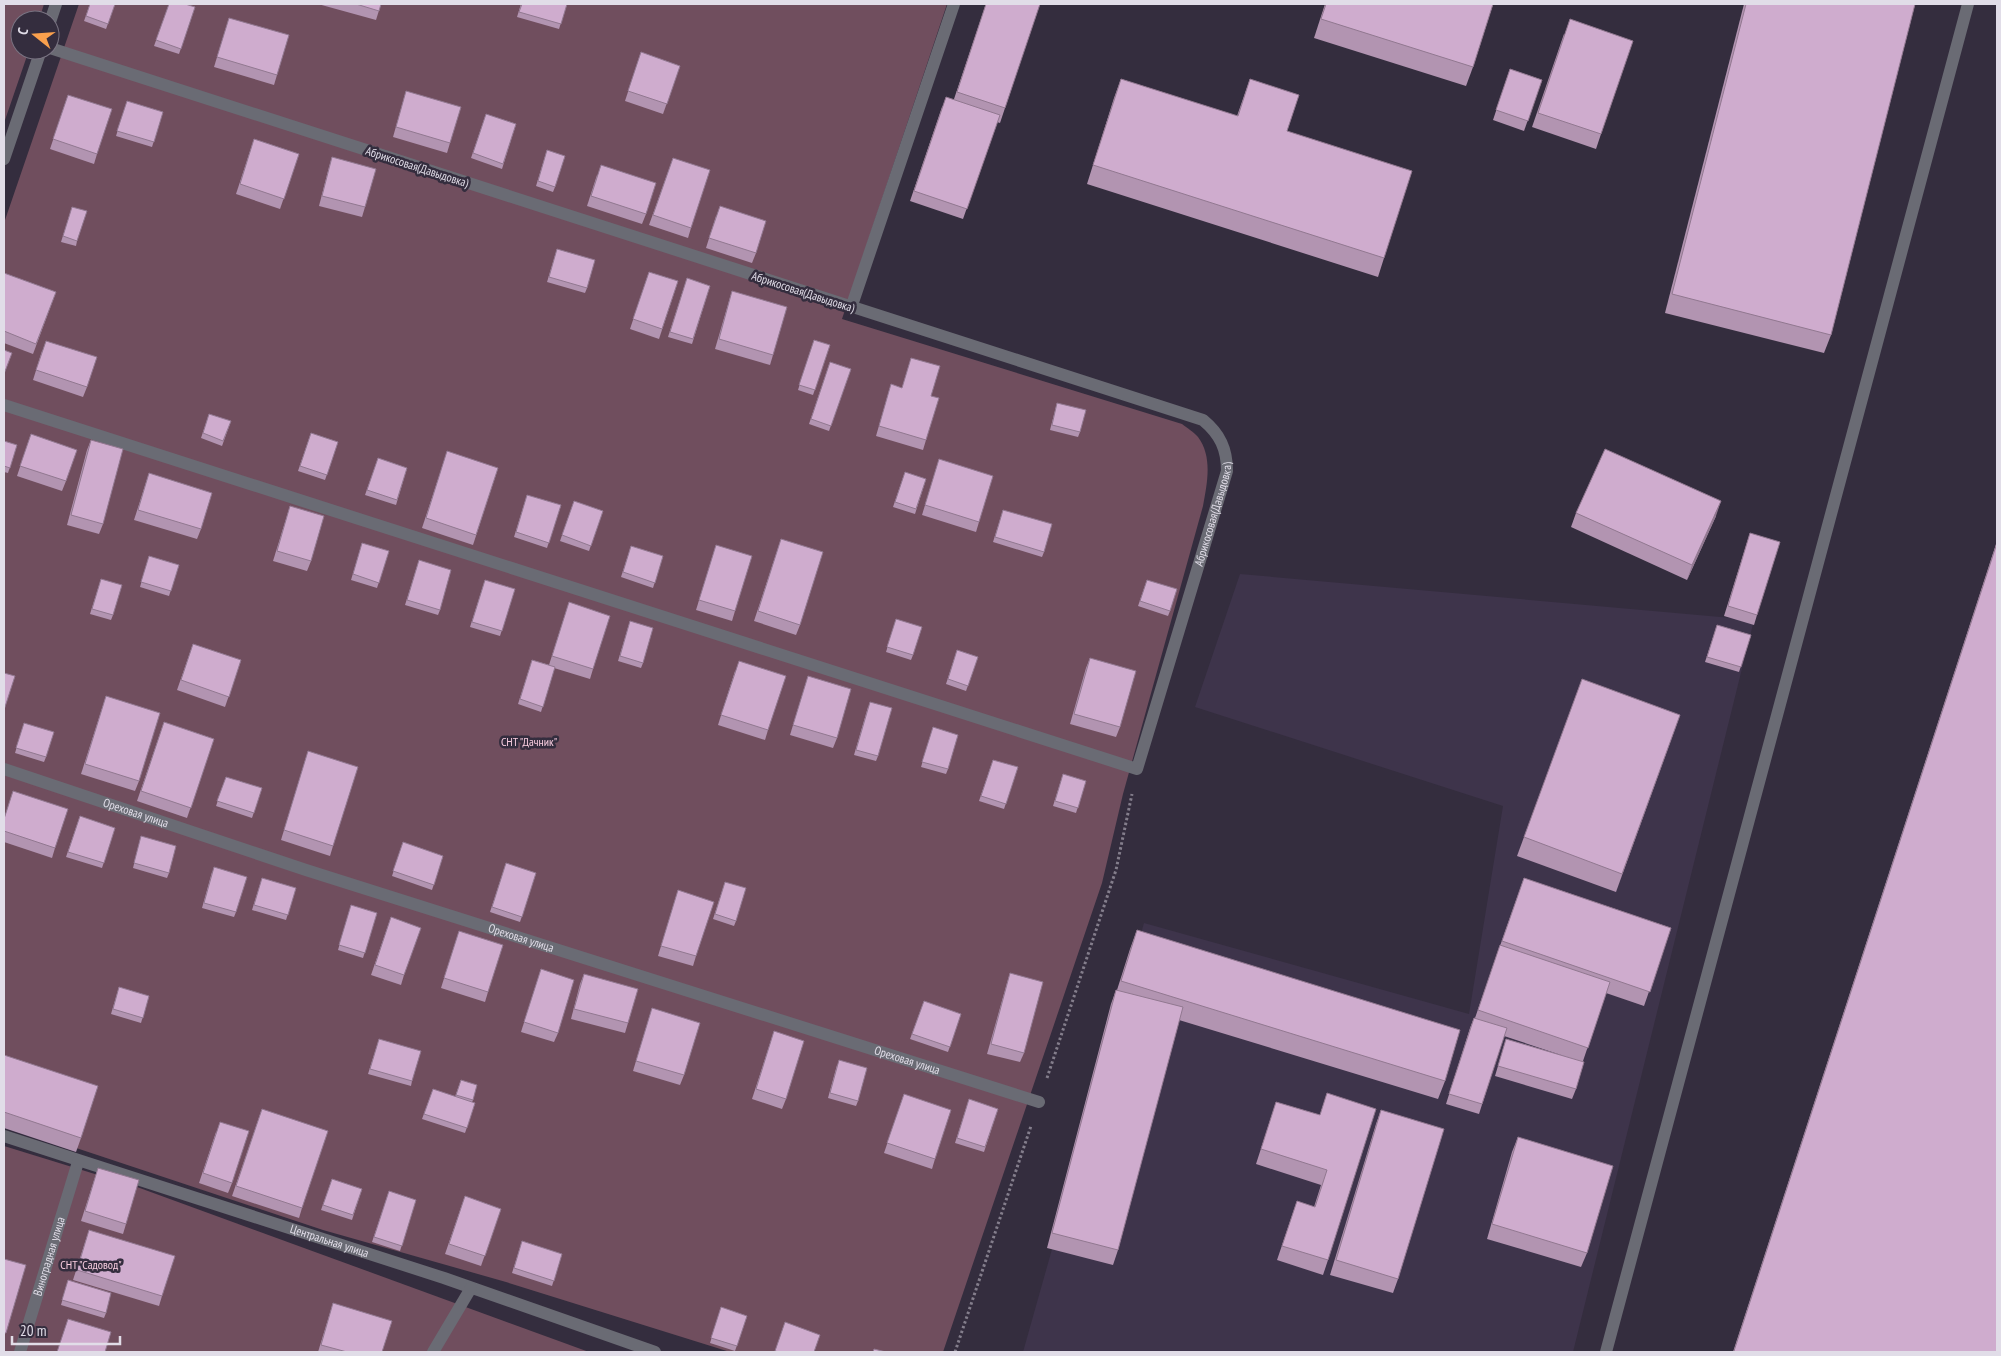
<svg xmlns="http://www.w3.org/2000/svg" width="2001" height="1356" font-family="'PT Sans Narrow',sans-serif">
<rect width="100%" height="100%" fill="#342d3e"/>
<polygon fill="#3e344b" points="1240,574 1754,620 1573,1352 1023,1352 1144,923 1469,1014 1503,806 1195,707"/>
<g fill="#704e5e">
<polygon points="4,4 44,4 39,20 20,20 20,50 29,50 4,123"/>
<path d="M79,4H947L842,319L1182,424C1187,428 1194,432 1198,437C1213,457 1207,484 1203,506L1123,794L1102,883L943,1352H730L506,1282L323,1230L4,1124V223Z"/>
<polygon points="4,1146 137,1187 589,1352 4,1352"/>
</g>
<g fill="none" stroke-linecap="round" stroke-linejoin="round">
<g stroke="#847e8c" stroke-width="3" stroke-dasharray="2.5 2.5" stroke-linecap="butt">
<polyline points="1047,1078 1116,870 1132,794"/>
<polyline points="955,1352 1031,1126"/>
</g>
<g stroke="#6a6b74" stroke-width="12">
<polyline points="50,22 56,4"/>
<polyline points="4,159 41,50"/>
<polyline points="851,308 954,4"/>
<path id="s1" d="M4,405L1137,769L1227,471C1227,449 1220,434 1203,420L50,48"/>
<path id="s2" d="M4,769L306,870L1039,1102"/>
<path id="s3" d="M4,1136L444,1278L655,1352"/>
<path id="s4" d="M20,1352L78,1162"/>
<polyline points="433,1352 471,1288"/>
<polyline points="1606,1352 1968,4"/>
</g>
</g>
<g fill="#b294b1">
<polygon points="90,4 115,4 106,29 84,21"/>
<polygon points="169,4 195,7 179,54 154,46"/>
<polygon points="318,4 381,4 376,20"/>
<polygon points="521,4 567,4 559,29 517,17"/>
<polygon points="986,4 1005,108 1000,123 997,122 963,219 910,201 942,107 954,99"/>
<polygon points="1325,4 1493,4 1473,67 1466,86 1314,38"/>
<polygon points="1744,4 1915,4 1831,335 1824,353 1665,313"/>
<polygon points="229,18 277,75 274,85 214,67"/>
<polygon points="1564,34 1601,134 1596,149 1532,127"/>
<polygon points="641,52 680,66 663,114 625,101"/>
<polygon points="1510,69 1542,80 1524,131 1493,120"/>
<polygon points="1121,79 1237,116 1250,79 1287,131 1384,258 1378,277 1087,184 1114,98"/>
<polygon points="406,91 450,143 447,153 393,137"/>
<polygon points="68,95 97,154 94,164 50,149"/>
<polygon points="127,101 163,112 152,147 116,136"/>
<polygon points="486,114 516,124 502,169 471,158"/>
<polygon points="254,139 299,154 280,209 236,194"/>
<polygon points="547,150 555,187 553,192 536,186"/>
<polygon points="332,157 365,207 362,217 319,206 329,167"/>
<polygon points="673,158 691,228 688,238 649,225"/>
<polygon points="597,175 646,214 642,224 587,206"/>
<polygon points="72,207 77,241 76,246 61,242"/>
<polygon points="716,216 756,253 752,263 706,248"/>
<polygon points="557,249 587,288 585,293 547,282"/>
<polygon points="649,272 678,281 659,339 630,329"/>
<polygon points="4,273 56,292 33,354 4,343"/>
<polygon points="687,278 710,286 692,344 668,337"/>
<polygon points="732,291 773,355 770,365 715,349 729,301"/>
<polygon points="814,340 830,345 813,395 798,390"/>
<polygon points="42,351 87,387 83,397 33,380"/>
<polygon points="911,358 931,396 926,440 923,450 876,436 891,384 902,388"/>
<polygon points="830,362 851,369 829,431 809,424"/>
<polygon points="1057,403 1080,432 1078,437 1050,430"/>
<polygon points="209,414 231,421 222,446 201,438"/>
<polygon points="311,433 338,442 325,480 298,471"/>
<polygon points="31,434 66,481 62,491 17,476"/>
<polygon points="91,440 103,524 99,534 67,525 87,450"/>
<polygon points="4,441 17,445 8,473 4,472"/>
<polygon points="378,458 407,468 396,505 365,495"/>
<polygon points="939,459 979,522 976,532 922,515"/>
<polygon points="444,461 498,468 473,545 422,528"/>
<polygon points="905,472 926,479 915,514 893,507"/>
<polygon points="149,473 201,529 197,539 134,520"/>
<polygon points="527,495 561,505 547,548 514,537"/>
<polygon points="574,501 603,511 589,551 560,541"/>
<polygon points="290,506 311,561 307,571 273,561"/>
<polygon points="1003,510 1044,552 1042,557 993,542"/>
<polygon points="1576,513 1716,516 1687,580 1571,527"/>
<polygon points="1750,533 1757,615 1754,625 1724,616"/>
<polygon points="781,539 800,625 796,635 754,621"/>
<polygon points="1997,541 1997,1352 1733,1352"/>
<polygon points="362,543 389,551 377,588 351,580"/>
<polygon points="716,545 735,611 732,621 696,610"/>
<polygon points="631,546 663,556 653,588 621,577"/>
<polygon points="149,556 179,565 169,596 140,587"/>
<polygon points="419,560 440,610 438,615 405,605"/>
<polygon points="101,579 113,615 111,620 90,614"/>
<polygon points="485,580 515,589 500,636 470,627"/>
<polygon points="1147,580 1170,611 1168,616 1138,606"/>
<polygon points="569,602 593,669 590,679 554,668 541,712 518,704 532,660 549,665"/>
<polygon points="896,619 913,655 911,660 886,652"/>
<polygon points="630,621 643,663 641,668 618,661"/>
<polygon points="1717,625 1751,635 1739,672 1705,662"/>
<polygon points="193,644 241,660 225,707 177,690"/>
<polygon points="957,650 978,657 966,691 946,684"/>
<polygon points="1090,658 1120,727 1116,737 1070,724 1086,668"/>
<polygon points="735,671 768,730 765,740 718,725"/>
<polygon points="808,676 837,738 833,748 790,735"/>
<polygon points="106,696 139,781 135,791 81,774"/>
<polygon points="868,707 878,756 876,761 854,755"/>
<polygon points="1680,715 1616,892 1517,856 1524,837"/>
<polygon points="164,722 214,739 187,818 137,801"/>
<polygon points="24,723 46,757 44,762 15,753"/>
<polygon points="933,727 948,769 946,774 921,767"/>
<polygon points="308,751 333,846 330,856 281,840"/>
<polygon points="993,760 1018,767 1004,809 979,801"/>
<polygon points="1063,774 1086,781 1076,813 1053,806"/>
<polygon points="226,777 262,788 252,818 216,806"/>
<polygon points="80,816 115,828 102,868 66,857"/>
<polygon points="4,818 55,848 52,858 4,842"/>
<polygon points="141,836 169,873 167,878 133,868"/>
<polygon points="403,842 443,856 432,890 392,876"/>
<polygon points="506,863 536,873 520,922 490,912"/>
<polygon points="212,872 236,912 234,917 202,908"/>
<polygon points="262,878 296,888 286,920 252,910"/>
<polygon points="1524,878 1671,928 1644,1006 1606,993 1583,1061 1576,1089 1572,1099 1495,1076 1506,1039 1564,1056 1504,1036 1479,1114 1446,1104 1470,1028 1474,1018 1475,1018 1495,960"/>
<polygon points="725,882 736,921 734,926 713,919"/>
<polygon points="678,890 696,956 693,966 658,956"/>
<polygon points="351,905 377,913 363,958 338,950"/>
<polygon points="391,917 404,975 401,985 371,975"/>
<polygon points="1137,930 1445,1081 1438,1099 1179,1020 1118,1250 1113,1265 1047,1248 1111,1004 1116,990 1117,990 1130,949"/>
<polygon points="459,931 488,992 485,1002 441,988"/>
<polygon points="541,969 558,1033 554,1042 521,1032"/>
<polygon points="1010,973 1024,1053 1020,1062 987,1054 1007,983"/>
<polygon points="584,974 628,1023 625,1033 571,1019 580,984"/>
<polygon points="119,987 149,996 141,1023 111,1014"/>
<polygon points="924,1001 961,1014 948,1052 910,1039"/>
<polygon points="652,1008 684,1075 680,1085 633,1071"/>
<polygon points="774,1031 786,1099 782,1109 752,1099"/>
<polygon points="379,1039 412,1081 411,1086 368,1074"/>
<polygon points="4,1055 81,1138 76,1152 4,1128"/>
<polygon points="837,1065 858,1101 856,1106 828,1098"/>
<polygon points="461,1080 473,1100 472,1102 475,1103 465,1133 422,1119 433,1089 455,1097"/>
<polygon points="1327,1093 1328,1260 1323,1275 1277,1260 1297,1201 1314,1207 1321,1185 1256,1164 1276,1102 1320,1115"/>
<polygon points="904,1094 935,1159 932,1169 884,1153"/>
<polygon points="969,1099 998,1109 984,1152 955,1143"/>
<polygon points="262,1109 302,1208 299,1218 232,1196"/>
<polygon points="1381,1110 1398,1279 1393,1293 1330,1275 1376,1124"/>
<polygon points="216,1132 232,1183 228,1193 199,1183"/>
<polygon points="1518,1137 1587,1253 1581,1267 1487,1239 1512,1152"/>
<polygon points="98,1168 126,1224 123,1234 81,1221"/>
<polygon points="332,1179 362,1189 352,1220 321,1210"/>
<polygon points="389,1191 416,1200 400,1251 372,1242"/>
<polygon points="465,1196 501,1209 481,1266 445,1254"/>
<polygon points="89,1230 162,1296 159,1306 73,1280"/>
<polygon points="522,1241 562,1254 552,1286 512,1273"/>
<polygon points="68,1280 106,1313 104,1318 61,1305"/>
<polygon points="333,1303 382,1352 318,1352"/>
<polygon points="721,1307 747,1316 735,1351 710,1343"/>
</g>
<polygon fill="#917890" points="1721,501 1716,516 1687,580 1692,565"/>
<g fill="#cfacce" stroke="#917890">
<polygon points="90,4 115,4 108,24 86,16"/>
<polygon points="169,4 185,4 195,7 181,49 156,40"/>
<polygon points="356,4 381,4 379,11"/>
<polygon points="522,4 567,4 561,24 519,12"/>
<polygon points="986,4 1040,4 1005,108 957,92"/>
<polygon points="1326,4 1493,4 1473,67 1321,19"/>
<polygon points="1746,4 1915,4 1831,335 1672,294"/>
<polygon points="229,18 289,35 277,75 217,57"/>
<polygon points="1570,19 1633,41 1601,134 1538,113"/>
<polygon points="641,52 680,66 667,104 628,91"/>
<polygon points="1510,69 1542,80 1528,121 1496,110"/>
<polygon points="1121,79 1238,116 1250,79 1299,95 1287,131 1412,171 1384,258 1093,165"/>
<polygon points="406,91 461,107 450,143 396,127"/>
<polygon points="68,95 112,109 97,154 53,139"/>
<polygon points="946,97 1000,115 967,209 914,191"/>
<polygon points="127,101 163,112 154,142 117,131"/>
<polygon points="486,114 516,124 503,164 473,153"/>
<polygon points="254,139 299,154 284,199 240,184"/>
<polygon points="547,150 565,156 555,187 538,181"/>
<polygon points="332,157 376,169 365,207 322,196"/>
<polygon points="673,158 710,170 691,228 653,215"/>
<polygon points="601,165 656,183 646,214 591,196"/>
<polygon points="720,206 766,221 756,253 709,238"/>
<polygon points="72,207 87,211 77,241 63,236"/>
<polygon points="557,249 595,260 587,288 549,277"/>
<polygon points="649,272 678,281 662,329 633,319"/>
<polygon points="4,273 56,292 36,344 4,331"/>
<polygon points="687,278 710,286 693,339 670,332"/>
<polygon points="732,291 787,307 773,355 719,339"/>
<polygon points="814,340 830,345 815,390 799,385"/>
<polygon points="46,341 97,357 87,387 36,370"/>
<polygon points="4,350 12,353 4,374"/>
<polygon points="911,358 940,366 931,396 939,398 926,440 879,426 891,384 902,388"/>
<polygon points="830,362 851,369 831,426 811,419"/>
<polygon points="1057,403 1086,410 1080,432 1052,425"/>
<polygon points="209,414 231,421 223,441 203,433"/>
<polygon points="311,433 338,442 327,475 300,466"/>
<polygon points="31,434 77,450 66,481 20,466"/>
<polygon points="91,440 123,449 103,524 71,515"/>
<polygon points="4,441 17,445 10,468 4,466"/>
<polygon points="1605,449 1721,501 1692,565 1576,513"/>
<polygon points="447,451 498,468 476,535 426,518"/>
<polygon points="378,458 407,468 397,500 367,490"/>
<polygon points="939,459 993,476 979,522 925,505"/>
<polygon points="905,472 926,479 916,509 895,502"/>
<polygon points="149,473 212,493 201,529 138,510"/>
<polygon points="527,495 561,505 549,543 516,532"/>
<polygon points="574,501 603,511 591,546 562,535"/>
<polygon points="290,506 324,516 311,561 277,551"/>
<polygon points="1003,510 1052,524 1044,552 995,537"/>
<polygon points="1750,533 1780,542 1757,615 1728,606"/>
<polygon points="781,539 823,552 800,625 758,611"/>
<polygon points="362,543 389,551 379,583 353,574"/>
<polygon points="1997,543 1997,1352 1736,1352 1734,1351"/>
<polygon points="716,545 752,556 735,611 699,600"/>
<polygon points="631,546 663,556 655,583 623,572"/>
<polygon points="149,556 179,565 171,591 141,582"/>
<polygon points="419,560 451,570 440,610 407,600"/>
<polygon points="101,579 122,585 113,615 92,609"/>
<polygon points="485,580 515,589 502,631 472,622"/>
<polygon points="1147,580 1177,589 1170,611 1140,601"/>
<polygon points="569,602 610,616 593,669 552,656"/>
<polygon points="896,619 922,627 913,655 887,647"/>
<polygon points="630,621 653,628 643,663 620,656"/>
<polygon points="1717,625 1751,635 1741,667 1707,657"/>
<polygon points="193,644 241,660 229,697 181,680"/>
<polygon points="957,650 978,657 968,686 948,679"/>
<polygon points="1090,658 1136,671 1120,727 1074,714"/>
<polygon points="532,660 555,667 543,707 520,699"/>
<polygon points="739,661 786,676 768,730 721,715"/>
<polygon points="4,673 15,676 4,710"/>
<polygon points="808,676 851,689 837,738 793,725"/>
<polygon points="1582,679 1680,715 1622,874 1524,837"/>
<polygon points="106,696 160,713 139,781 85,764"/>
<polygon points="870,702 892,708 878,756 856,750"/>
<polygon points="164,722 214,739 191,808 141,791"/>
<polygon points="24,723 54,732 46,757 16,748"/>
<polygon points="933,727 958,735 948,769 922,762"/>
<polygon points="308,751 358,767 333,846 284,830"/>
<polygon points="993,760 1018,767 1006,804 981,796"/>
<polygon points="1063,774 1086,781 1078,808 1055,801"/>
<polygon points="226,777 262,788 254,813 217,801"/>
<polygon points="13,791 68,809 55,848 4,831 4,819"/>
<polygon points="80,816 115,828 104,863 68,852"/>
<polygon points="141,836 176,846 169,873 134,863"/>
<polygon points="403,842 443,856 434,885 393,871"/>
<polygon points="506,863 536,873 522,917 492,907"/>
<polygon points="214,867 247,877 236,912 204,903"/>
<polygon points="262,878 296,888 288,915 254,905"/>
<polygon points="1524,878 1671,928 1650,992 1502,941"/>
<polygon points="725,882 746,888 736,921 715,914"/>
<polygon points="678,890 714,902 696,956 661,946"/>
<polygon points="351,905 377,913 365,953 339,945"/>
<polygon points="391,917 421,928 404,975 375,965"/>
<polygon points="1137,930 1460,1030 1445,1081 1121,981"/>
<polygon points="459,931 503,945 488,992 444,978"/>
<polygon points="1500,945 1610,982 1588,1048 1478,1010"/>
<polygon points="541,969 574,980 558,1033 524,1022"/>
<polygon points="1010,973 1043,982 1024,1053 991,1044"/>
<polygon points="584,974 638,989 628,1023 574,1009"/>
<polygon points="119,987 149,996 143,1018 113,1009"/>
<polygon points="1116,990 1183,1007 1118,1250 1052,1233"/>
<polygon points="924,1001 961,1014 950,1047 912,1034"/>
<polygon points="652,1008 700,1023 684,1075 636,1061"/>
<polygon points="1474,1018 1507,1028 1482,1104 1449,1094"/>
<polygon points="774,1031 804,1041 786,1099 756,1089"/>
<polygon points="379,1039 421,1051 412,1081 370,1069"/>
<polygon points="1506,1039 1584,1062 1576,1089 1498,1066"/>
<polygon points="4,1055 98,1086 81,1138 4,1112"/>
<polygon points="839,1060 867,1068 858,1101 830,1093"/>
<polygon points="461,1080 477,1085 473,1100 456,1095"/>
<polygon points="433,1089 475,1103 467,1128 424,1114"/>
<polygon points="1327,1093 1376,1109 1328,1260 1282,1246 1297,1201 1315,1207 1327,1170 1261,1149 1276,1102 1320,1115"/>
<polygon points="904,1094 951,1110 935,1159 887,1143"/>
<polygon points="969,1099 998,1109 985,1147 957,1138"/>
<polygon points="262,1109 328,1131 302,1208 236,1186"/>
<polygon points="1381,1110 1444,1129 1398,1279 1336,1260"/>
<polygon points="220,1122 249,1131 232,1183 203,1173"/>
<polygon points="1518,1137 1613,1166 1587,1253 1492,1224"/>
<polygon points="98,1168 139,1180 126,1224 85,1211"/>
<polygon points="332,1179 362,1189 353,1215 323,1205"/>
<polygon points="389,1191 416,1200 402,1246 374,1237"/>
<polygon points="465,1196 501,1209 485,1256 449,1244"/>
<polygon points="89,1230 175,1256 162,1296 77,1270"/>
<polygon points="522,1241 562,1254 554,1281 514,1268"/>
<polygon points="4,1259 26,1265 6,1333 4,1333"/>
<polygon points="68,1280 111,1293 106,1313 62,1300"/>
<polygon points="333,1303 392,1321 382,1352 347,1352 321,1345"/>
<polygon points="721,1307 747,1316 737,1346 711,1338"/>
<polygon points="68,1319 111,1332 105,1352 57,1352"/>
<polygon points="785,1322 820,1335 814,1352 779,1352 775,1351"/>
<polygon points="874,1349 886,1352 873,1352"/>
</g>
<g text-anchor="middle" stroke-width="5" stroke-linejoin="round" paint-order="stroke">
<g font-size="12" fill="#e1dde8" stroke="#342d3e">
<text transform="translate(417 167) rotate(18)" y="4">Абрикосовая(Давыдовка)</text>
<text transform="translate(803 292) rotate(18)" y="4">Абрикосовая(Давыдовка)</text>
<text dy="4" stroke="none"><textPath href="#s1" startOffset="1456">Абрикосовая(Давыдовка)</textPath></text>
<text dy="4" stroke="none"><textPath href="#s2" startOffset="139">Ореховая улица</textPath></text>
<text dy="4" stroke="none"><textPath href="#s2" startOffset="544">Ореховая улица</textPath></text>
<text dy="4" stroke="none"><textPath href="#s2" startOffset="949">Ореховая улица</textPath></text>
<text dy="4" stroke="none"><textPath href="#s3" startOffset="342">Центральная улица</textPath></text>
<text dy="4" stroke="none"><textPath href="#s4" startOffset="100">Виноградная улица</textPath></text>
</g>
<g font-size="12" fill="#f8ccdf" stroke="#342d3e">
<text x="529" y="746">СНТ "Дачник"</text>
<text x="91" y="1269">СНТ "Садовод"</text>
</g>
</g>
<rect width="2001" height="1356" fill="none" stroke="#e1dde8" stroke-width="10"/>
<g transform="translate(35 35) rotate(287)"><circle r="24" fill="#342d3e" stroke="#797382"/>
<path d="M0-4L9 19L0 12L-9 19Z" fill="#f9a04d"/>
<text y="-8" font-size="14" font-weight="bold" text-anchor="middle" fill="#e1dde8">С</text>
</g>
<path d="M12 1336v8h108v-8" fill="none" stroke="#e1dde8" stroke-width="2.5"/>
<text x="20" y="1336" font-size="15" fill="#e1dde8" stroke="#342d3e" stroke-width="4" paint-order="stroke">20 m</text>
</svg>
